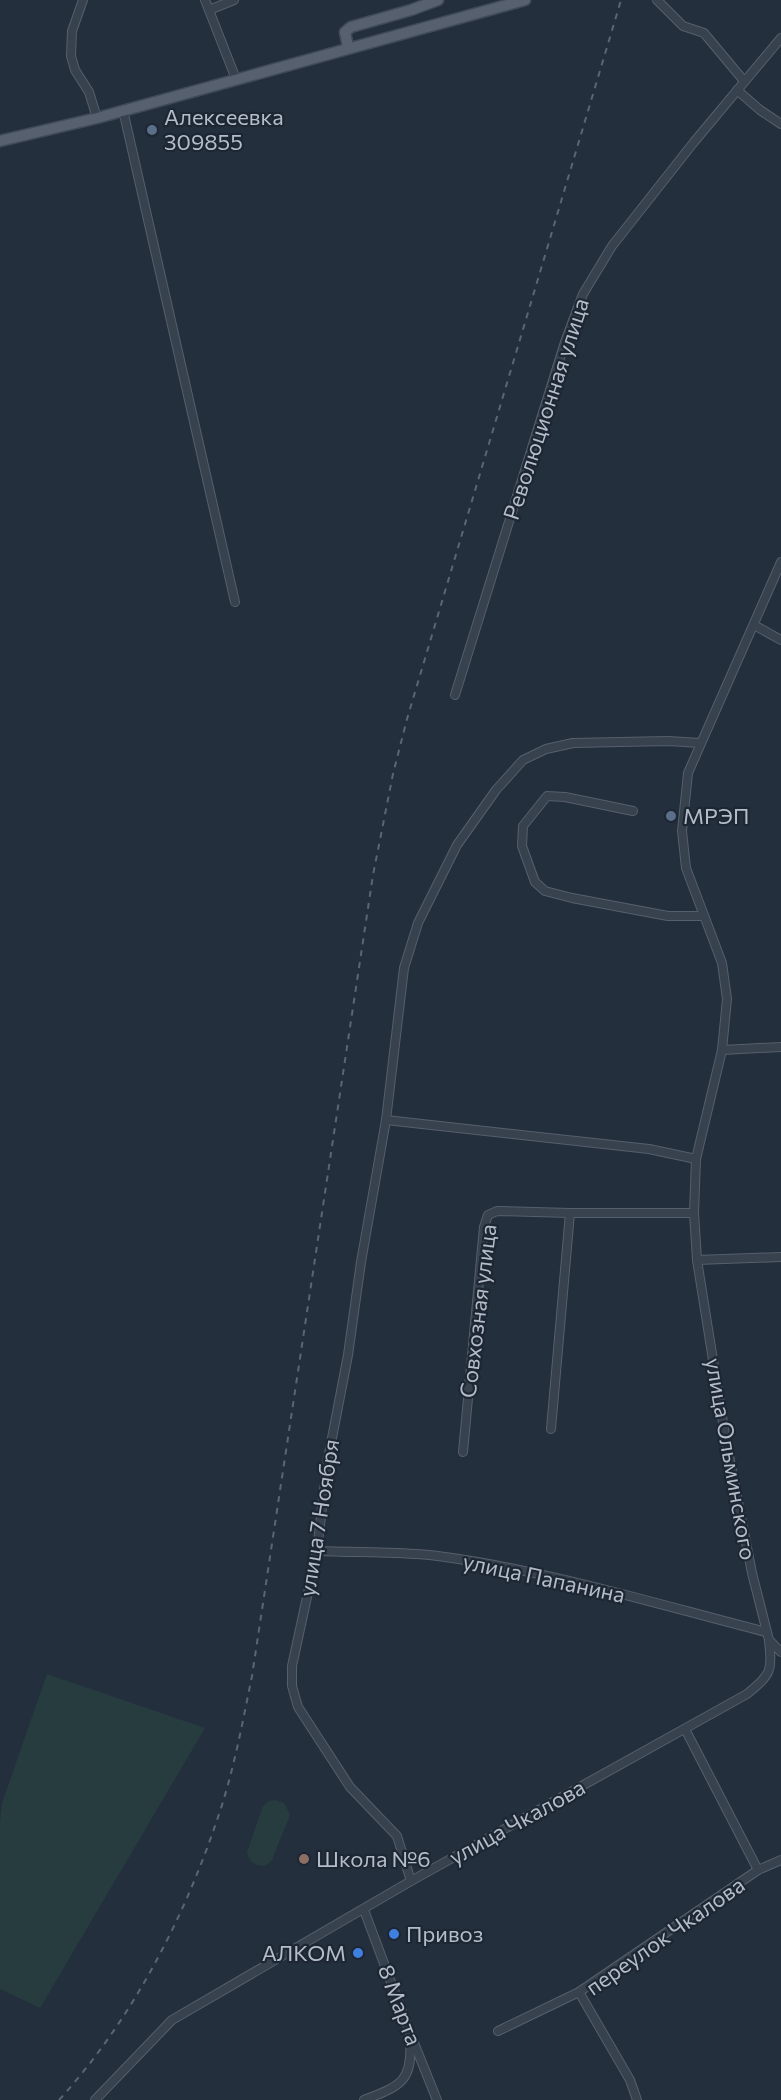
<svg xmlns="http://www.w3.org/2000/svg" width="781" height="2100" font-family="Commissioner,sans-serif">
<rect width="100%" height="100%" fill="#242f3e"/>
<g fill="#263c3f">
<polygon points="47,1674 205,1728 40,2008 0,1989 0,1822 2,1803"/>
<path d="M276,1800L284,1803L290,1815L272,1860C263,1871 249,1865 247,1852L263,1806L269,1801Z"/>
</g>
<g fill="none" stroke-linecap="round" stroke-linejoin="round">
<defs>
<g id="minor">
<polyline points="83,0 72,31 71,56 75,70 89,92 97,118"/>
<polyline points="205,0 236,79"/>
<polyline points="657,0 683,26 704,33 744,81"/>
<polyline points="209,10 234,0"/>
<polyline points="737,90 760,110 781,124"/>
<polyline points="123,110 235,602"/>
<polyline points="781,562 688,773 682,831 686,868 722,963 727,999 722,1050 696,1159 694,1213 697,1260 725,1435 752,1573 769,1640 781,1652"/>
<polyline points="754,625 781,640"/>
<polyline points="455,695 565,342 583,294 612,246 694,142 781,38"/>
<polyline points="633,811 565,797 547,796 523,826 522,846 535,882 545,891 572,898 668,916 704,916"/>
<polyline points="722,1050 781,1047"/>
<polyline points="386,1120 649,1149 696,1159"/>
<polyline points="697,1260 781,1257"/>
<polyline points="551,1429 570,1213"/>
<polyline points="463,1452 484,1227 488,1215 497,1211 570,1213 694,1213"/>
<path d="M317,1551C359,1553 404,1551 445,1557C554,1572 660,1605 766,1632"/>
<polyline points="685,1729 758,1870"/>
<polyline points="411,1881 397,1836 350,1787 298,1707 292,1686 292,1666 317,1551 327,1464 348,1355 361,1262 386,1120 404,968 418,923 457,845 496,790 523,760 546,749 573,743 668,741 700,743"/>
<polyline points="364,1910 410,2033 437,2100"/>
<polyline points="498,2031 579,1992"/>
<path d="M95,2100L172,2020L411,1881L747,1694C772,1673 772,1672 769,1640"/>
<path d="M364,2100C400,2086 413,2082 410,2040"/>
<polyline points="637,2100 630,2080 579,1992 758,1870 781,1860"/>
</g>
<g id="major">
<polyline points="348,47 345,32 351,27 411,10 438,0"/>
<polyline points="0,141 97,118 525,0"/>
</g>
</defs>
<use href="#minor" stroke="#565f6c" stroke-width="10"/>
<use href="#major" stroke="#414a57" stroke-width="13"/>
<use href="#minor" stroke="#38414e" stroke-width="8"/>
<use href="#major" stroke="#56606e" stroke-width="10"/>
<path stroke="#5a6575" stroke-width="2" stroke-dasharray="6 6" stroke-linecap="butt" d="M59,2100C130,2022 182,1923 216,1823C233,1775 242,1725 252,1676L373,875L393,774L407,719L621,0"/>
</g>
<g fill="#5c6f8a" stroke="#1d2633" stroke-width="2">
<circle cx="152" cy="130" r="6"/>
<circle cx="671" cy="816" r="6"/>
</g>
<circle fill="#8d6e63" stroke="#1d2633" stroke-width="2" cx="304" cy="1859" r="6"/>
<g fill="#3f7fe0" stroke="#1d2633" stroke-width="2">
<circle cx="394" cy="1934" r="6"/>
<circle cx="358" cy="1953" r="6"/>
</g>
<g text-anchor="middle" stroke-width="4.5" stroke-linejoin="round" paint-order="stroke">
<g font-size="22" fill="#b4bcc9" stroke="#1d2633" text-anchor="start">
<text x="164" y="125">Алексеевка<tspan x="164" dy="25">309855</tspan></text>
<text x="683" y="824">МРЭП</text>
<text x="316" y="1867">Школа №6</text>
<text x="406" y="1942">Привоз</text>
<text x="346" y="1961" text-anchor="end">АЛКОМ</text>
</g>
<g font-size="22" fill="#b4bcc9" stroke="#1d2633">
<text transform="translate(546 409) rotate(-72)" y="8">Революционная улица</text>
<text transform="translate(478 1311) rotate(-83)" y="8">Совхозная улица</text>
<text transform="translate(731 1459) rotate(80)" y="8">улица Ольминского</text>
<text transform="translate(319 1518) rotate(-81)" y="8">улица 7 Ноября</text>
<text transform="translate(544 1578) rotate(12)" y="8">улица Папанина</text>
<text transform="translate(517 1822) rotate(-29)" y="8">улица Чкалова</text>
<text transform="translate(665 1936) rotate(-35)" y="8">переулок Чкалова</text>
<text transform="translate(400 2005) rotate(69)" y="8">8 Марта</text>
</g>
</g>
</svg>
